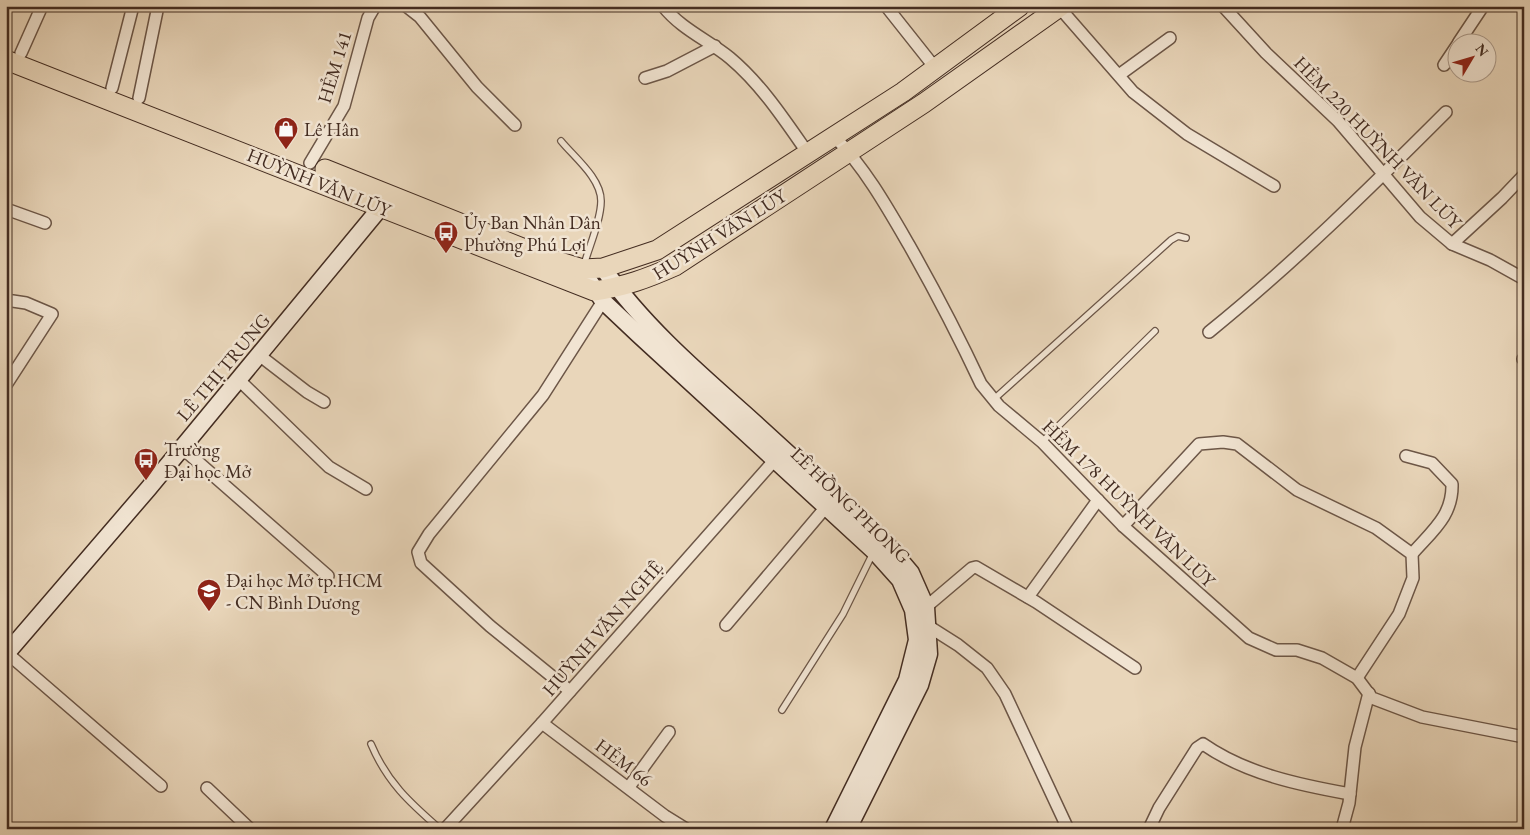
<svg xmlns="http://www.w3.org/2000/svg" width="1530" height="835" font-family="'EB Garamond',serif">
<rect width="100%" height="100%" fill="#e9d6ba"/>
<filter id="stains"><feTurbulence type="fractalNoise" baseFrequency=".004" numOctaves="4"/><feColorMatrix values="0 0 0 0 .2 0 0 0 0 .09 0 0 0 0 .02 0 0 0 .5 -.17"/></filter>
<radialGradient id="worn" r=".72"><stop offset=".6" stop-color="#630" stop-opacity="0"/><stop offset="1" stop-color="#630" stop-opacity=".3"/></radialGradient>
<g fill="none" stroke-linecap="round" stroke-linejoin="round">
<defs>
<g id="lane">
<path d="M561,141C574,157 601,178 601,201C601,220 589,247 584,265"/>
<polyline points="993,400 1171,240 1178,236 1186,238"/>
<polyline points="1042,442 1155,331"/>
<polyline points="782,710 843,614 873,553"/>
<path d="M371,744C387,782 409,802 440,829"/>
</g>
<g id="street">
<polyline points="406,6 420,17 477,87 515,125"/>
<path d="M663,6C681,29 708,40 730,58C761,84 784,119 807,152"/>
<polyline points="886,6 936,69"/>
<polyline points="1058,6 1133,92 1187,134 1274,186"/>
<polyline points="1223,6 1266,53 1338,121 1420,217 1452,244 1490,260 1524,279"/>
<polyline points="1459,42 1483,6"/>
<polyline points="21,53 42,6"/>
<polyline points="1444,65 1458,44"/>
<polyline points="1119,75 1170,38"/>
<polyline points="645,78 667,71 715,46"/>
<polyline points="112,88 133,6"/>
<polyline points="139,98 158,6"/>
<path d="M834,136C865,168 887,207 909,245C935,291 959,337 981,384L999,406L1042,442L1123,526L1249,638L1276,650H1297L1322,658L1357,678L1372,698L1422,717L1524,737"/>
<polyline points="310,163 344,106 368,18 375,6"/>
<polyline points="6,209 45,223"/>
<polyline points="1452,244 1502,198 1524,175"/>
<polyline points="6,300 26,303 52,314 6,385"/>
<path d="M1209,332C1293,264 1370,188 1446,112"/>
<polyline points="259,355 307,392 324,402"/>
<polyline points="1523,359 1524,358"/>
<polyline points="239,380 329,467 366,489"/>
<polyline points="182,448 328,576"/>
<path d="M1406,456L1432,463L1452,484C1453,516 1432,531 1412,554"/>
<polyline points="1123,526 1199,444 1223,442 1237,444 1297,490 1376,528 1412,554 1413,578 1399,614 1357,678"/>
<polyline points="1028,597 1098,500"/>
<polyline points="926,607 972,568 976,567 1036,602 1135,668"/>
<polyline points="726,625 826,507"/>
<polyline points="928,626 958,645 987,668 1005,694 1068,829"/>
<polyline points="7,653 161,786"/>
<polyline points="570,691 490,626 421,563 418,552 429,534 543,395 603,301"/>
<polyline points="542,723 665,816 686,829"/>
<polyline points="629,787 669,732"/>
<polyline points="207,788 250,829"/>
<polyline points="445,829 542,723 779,455"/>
<path d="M1149,829L1159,808L1197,748L1203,744C1246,774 1300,785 1350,794"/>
<polyline points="1342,829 1349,803 1355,747 1369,693"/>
</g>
<g id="secondary">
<path d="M603,268C642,324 695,370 746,415C792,457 838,499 884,541L911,573L926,607L929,654L920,685L848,829"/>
<polyline points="590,282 603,301 639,335 874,551 900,580 913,610 917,640 907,680 833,829"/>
<polyline points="6,654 148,489 381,207 386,196"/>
</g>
<g id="primary">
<path d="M6,60L594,291C624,287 648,278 675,266L924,103L1061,6"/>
<polyline points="325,169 550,259 583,269 603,268 657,250 903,92 1020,6"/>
</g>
</defs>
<use href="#lane" stroke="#6c5647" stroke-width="8"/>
<use href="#street" stroke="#6c5647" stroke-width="14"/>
<use href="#secondary" stroke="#432c21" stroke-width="19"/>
<use href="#primary" stroke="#432c21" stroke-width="21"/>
<use href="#lane" stroke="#f1e4d2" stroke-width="5.5"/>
<use href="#street" stroke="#f1e4d2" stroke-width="11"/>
<use href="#secondary" stroke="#f1e4d2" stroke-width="16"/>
<use href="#primary" stroke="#e9d6ba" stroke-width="19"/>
</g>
<defs>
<symbol id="shop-pin" viewBox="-11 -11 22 30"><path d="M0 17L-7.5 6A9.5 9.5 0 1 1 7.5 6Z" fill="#8f2418" stroke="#f1e4d2"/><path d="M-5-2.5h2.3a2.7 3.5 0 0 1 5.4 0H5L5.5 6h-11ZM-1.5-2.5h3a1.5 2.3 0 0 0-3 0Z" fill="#fff"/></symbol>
<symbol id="bus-pin" viewBox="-11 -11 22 30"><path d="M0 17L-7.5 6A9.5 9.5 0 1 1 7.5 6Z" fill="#8f2418" stroke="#f1e4d2"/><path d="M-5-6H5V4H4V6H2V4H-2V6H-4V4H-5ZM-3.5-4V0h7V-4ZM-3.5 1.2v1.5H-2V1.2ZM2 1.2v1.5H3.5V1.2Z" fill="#fff"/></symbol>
<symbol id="university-pin" viewBox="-11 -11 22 30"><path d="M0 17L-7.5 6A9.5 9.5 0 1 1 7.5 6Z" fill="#8f2418" stroke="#f1e4d2"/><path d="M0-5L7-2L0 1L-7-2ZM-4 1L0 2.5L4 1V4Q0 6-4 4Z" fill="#fff"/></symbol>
</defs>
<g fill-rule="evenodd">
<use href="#shop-pin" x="272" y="115" width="28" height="38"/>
<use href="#bus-pin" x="432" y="219" width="28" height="38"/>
<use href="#bus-pin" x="132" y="446" width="28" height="38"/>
<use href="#university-pin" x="195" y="577" width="28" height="38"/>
</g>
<g text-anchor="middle" stroke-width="5" stroke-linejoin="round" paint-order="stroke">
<g font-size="19" fill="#432c21" stroke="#f1e4d2">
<text transform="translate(334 67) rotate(-73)" y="7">HẺM 141</text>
<text transform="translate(1378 142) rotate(46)" y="7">HẺM 220 HUỲNH VĂN LŨY</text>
<text transform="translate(319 182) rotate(22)" y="7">HUỲNH VĂN LŨY</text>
<text transform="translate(719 234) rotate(-32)" y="7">HUỲNH VĂN LŨY</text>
<text transform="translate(223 367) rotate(-50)" y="7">LÊ THỊ TRUNG</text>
<text transform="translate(1129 503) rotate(44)" y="7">HẺM 178 HUỲNH VĂN LŨY</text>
<text transform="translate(851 505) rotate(44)" y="7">LÊ HỒNG PHONG</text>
<text transform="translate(602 628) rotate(-49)" y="7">HUỲNH VĂN NGHỆ</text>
<text transform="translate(624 762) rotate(37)" y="7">HẺM 66</text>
</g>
<g font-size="19" fill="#432c21" stroke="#f1e4d2" text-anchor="start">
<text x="304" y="136">Lê Hân</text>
<text x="464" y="229">Ủy Ban Nhân Dân<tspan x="464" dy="22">Phường Phú Lợi</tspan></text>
<text x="164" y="456">Trường<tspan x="164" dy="22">Đại học Mở</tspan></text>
<text x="226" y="587">Đại học Mở tp.HCM<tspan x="226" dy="22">- CN Bình Dương</tspan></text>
</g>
</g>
<rect width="1530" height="835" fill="none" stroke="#e9d6ba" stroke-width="25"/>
<rect x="8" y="8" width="1515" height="820" fill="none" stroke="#432c21" stroke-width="2.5"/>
<rect x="12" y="12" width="1505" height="810" fill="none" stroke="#432c21"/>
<g transform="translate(1472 58) rotate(52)"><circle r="24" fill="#f1e4d2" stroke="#ab9a8b"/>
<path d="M0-4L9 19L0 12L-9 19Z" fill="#8f2418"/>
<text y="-8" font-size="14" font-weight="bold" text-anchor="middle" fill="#432c21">N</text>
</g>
<rect width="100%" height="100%" filter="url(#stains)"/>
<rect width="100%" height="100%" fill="url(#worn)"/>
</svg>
